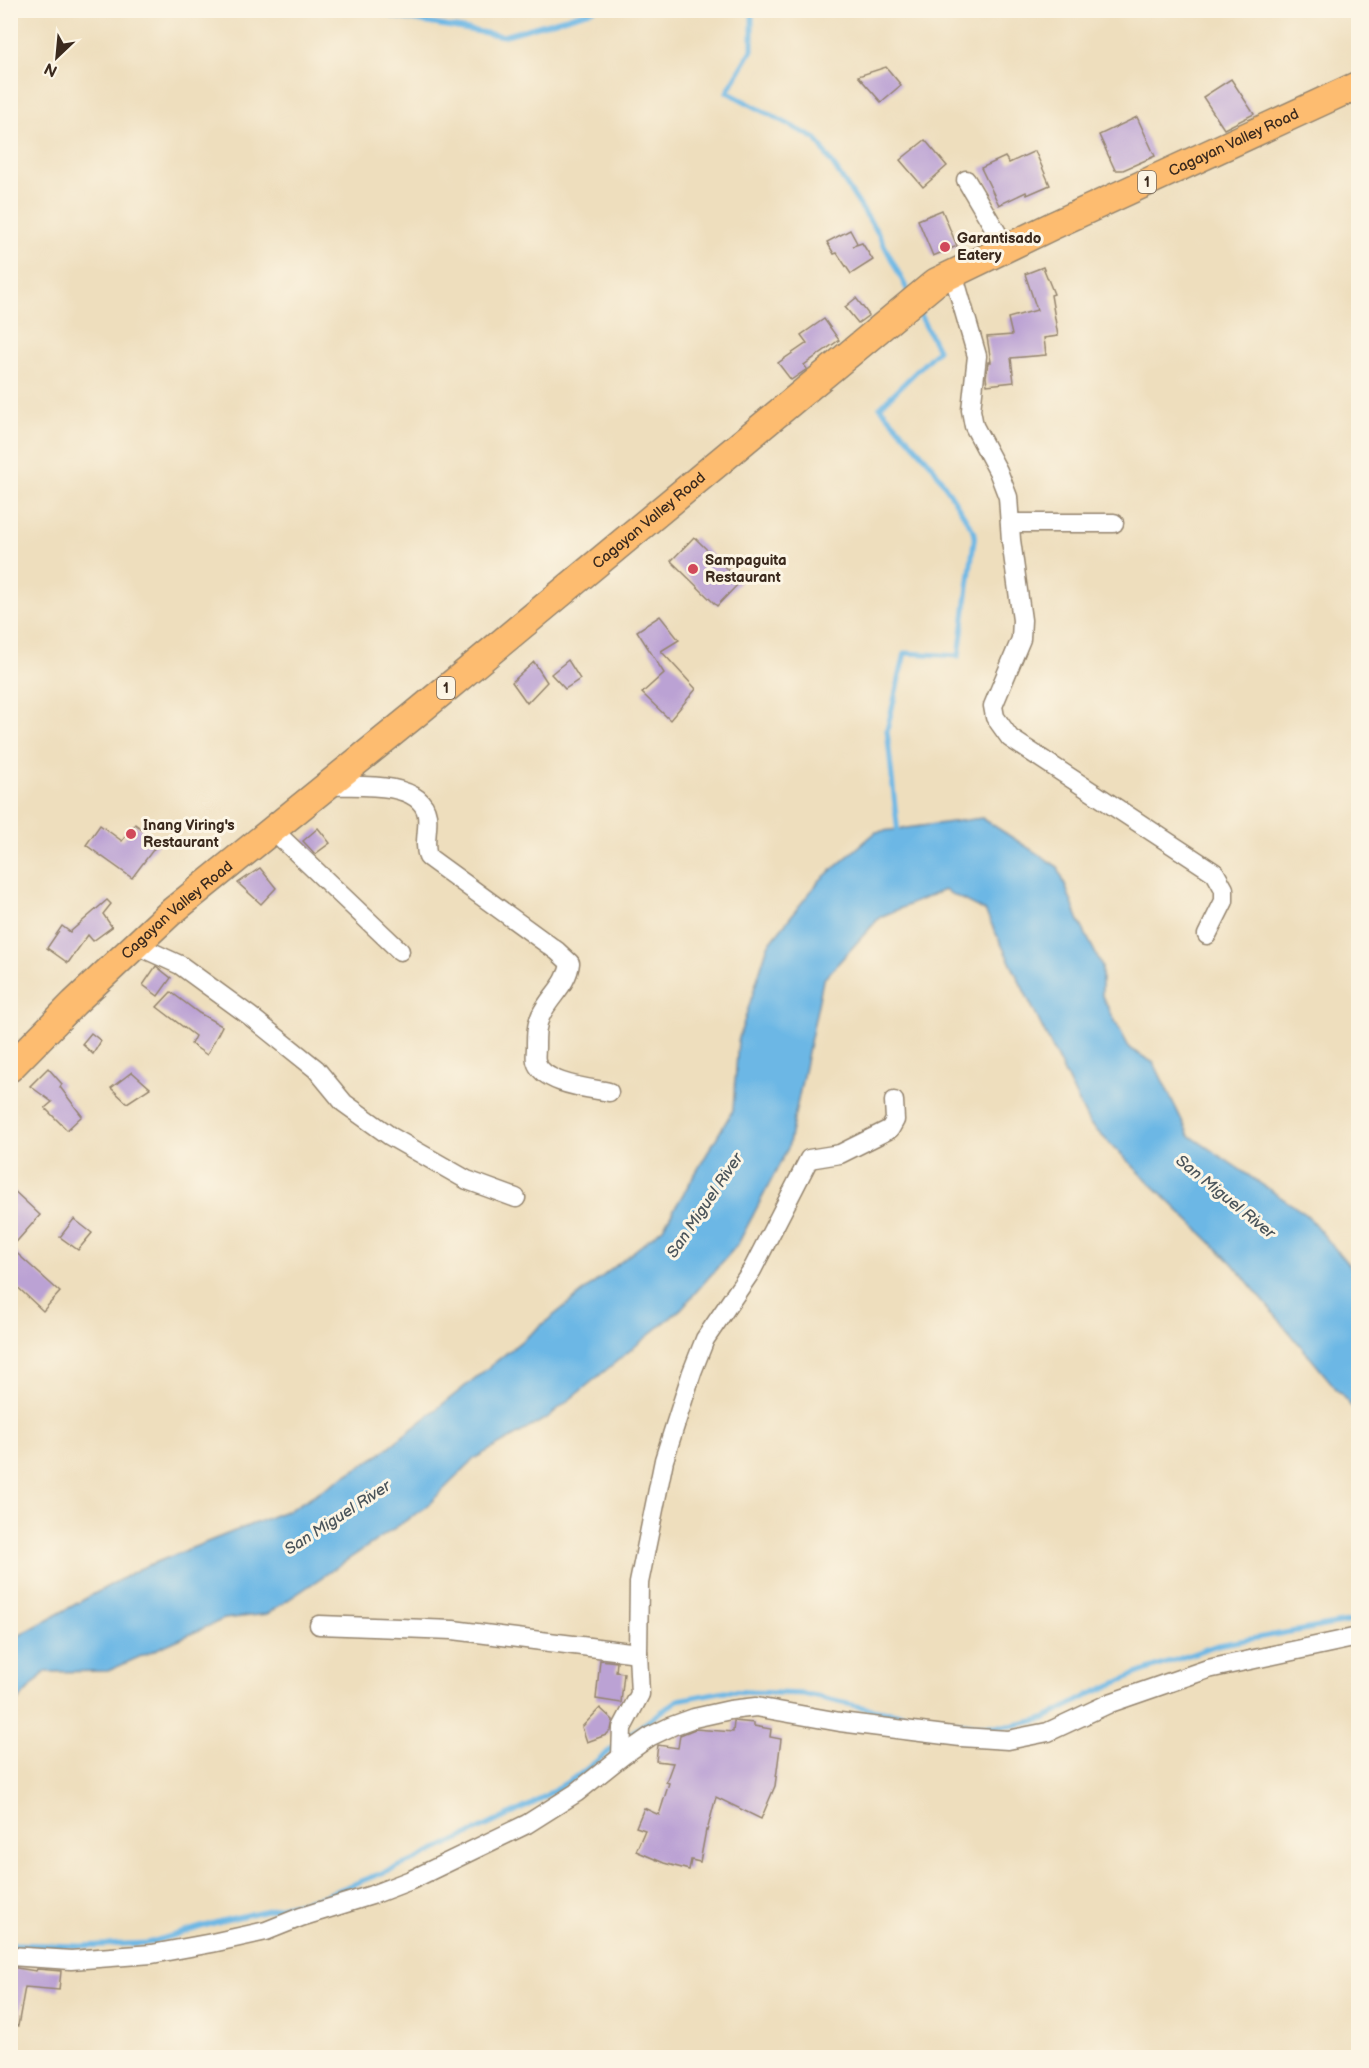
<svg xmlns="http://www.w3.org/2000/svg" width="1369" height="2068" font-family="'Balsamiq Sans',sans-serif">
<rect width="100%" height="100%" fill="#fcf5e5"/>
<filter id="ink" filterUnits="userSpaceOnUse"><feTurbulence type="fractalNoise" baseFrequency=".0167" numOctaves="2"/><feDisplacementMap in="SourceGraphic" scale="12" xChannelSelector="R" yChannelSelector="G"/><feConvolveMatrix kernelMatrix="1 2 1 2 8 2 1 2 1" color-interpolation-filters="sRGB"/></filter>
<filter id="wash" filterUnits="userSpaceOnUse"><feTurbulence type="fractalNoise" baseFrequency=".008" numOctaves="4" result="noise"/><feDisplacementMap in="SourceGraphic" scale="24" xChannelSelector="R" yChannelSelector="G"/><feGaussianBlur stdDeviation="1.35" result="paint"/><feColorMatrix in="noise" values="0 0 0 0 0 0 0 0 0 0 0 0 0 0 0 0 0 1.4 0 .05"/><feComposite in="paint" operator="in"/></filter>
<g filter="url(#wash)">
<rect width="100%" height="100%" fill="#eedebd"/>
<polygon fill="#6cb7e5" stroke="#547082" stroke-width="1.5" points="982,818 1058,867 1079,921 1102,966 1102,996 1130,1049 1154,1063 1189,1135 1307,1215 1358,1276 1358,1415 1232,1263 1089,1123 985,911 944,890 880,917 823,980 788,1148 738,1244 681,1309 547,1418 475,1458 426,1507 267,1614 224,1619 108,1671 45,1672 11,1708 11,1640 139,1569 293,1508 379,1455 663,1228 733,1110 738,1041 768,945 819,881 876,832"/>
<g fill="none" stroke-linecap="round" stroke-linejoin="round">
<g stroke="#6cb7e5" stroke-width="5">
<polyline points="382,10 394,17 503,36 594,10"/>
<polyline points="752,10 752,50 727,92 816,139 878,233 910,295"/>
<polyline points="898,834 887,730 905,653 959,656 975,533 932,465 880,407 938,350 917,309"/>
<polyline points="627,1736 678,1700 725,1691 803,1694 866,1708 932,1719 975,1726 1010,1726 1044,1719 1091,1694 1136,1674 1217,1645 1358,1620"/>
<polyline points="10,1944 80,1946 148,1943 221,1921 318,1898 415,1860 532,1804 579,1775 618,1744"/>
</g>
</g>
<g id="blocks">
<g fill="#bba2d4">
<polygon points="886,67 901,85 881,102 858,76"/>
<polygon points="1231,79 1254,114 1224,129 1203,97"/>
<polygon points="1137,117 1155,156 1123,170 1115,170 1099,135"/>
<polygon points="925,140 947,166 923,187 900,160"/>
<polygon points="1035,151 1050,185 1027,195 1026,192 999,205 981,168 1005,157 1009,163"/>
<polygon points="942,210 957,246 933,256 918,220"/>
<polygon points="850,230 857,243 853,246 862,243 873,260 851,274 837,253 834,254 827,242"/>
<polygon points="1043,267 1054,294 1051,295 1058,336 1044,338 1046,355 1011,358 1014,382 987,385 986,377 988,362 991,362 987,337 1012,335 1008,318 1037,310 1025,274"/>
<polygon points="856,298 869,315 858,323 845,307"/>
<polygon points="824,319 839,340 804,365 807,369 791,380 778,363 807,343 801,335"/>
<polygon points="694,537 740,582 717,606 671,561"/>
<polygon points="660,616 679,640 661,651 696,689 670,720 642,693 664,673 637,631"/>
<polygon points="568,660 580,679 565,689 551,674"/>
<polygon points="534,662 547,682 527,703 512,682"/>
<polygon points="135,824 159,842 132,878 86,845 100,825 122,841"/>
<polygon points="318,828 330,843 315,854 303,841"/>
<polygon points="260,868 276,888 261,904 238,883"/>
<polygon points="107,900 111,904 103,914 112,927 93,941 88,935 68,963 47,948 62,926 70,932"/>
<polygon points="156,966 171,978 158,996 143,985"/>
<polygon points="171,992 199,1013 222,1026 207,1055 191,1044 195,1036 157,1007"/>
<polygon points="91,1033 101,1041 93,1054 82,1044"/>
<polygon points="48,1068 62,1084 60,1087 82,1116 67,1130 45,1108 52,1102 30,1086"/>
<polygon points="132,1072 150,1088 127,1103 111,1088"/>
<polygon points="10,1187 40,1215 11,1248 60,1292 43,1311 10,1280"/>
<polygon points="74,1219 92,1233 78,1250 60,1237"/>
<polygon points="600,1660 617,1662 616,1672 624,1673 621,1703 596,1699"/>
<polygon points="600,1708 613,1720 611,1730 606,1735 587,1742 582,1727"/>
<polygon points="734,1721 754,1723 754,1726 771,1729 770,1737 781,1739 775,1786 761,1819 716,1797 707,1831 706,1830 700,1862 691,1860 689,1870 664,1863 636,1851 645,1830 636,1827 644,1808 659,1815 669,1783 666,1782 673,1763 656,1761 658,1745 678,1748 680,1735 695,1729 733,1732"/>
<polygon points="10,1967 36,1971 37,1969 61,1971 59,1990 25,1987 18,2026 10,2025"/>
</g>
</g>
</g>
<g filter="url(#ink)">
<use href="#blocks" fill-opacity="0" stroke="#94846e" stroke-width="1.5"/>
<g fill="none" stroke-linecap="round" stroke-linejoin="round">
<defs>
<g id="minor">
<polyline points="966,180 1006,248"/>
<polyline points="953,273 977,356 971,410 974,426 998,471 1008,497 1011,540 1022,620 1021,639 993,706 995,717 1010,738 1215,873 1224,889 1224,901 1207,935"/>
<polyline points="1011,523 1114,523"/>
<path d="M327,786C354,786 421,780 427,815C429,829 423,843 428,857L557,951L570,963C568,984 549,997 541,1015C536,1025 536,1036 536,1047C536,1051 535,1057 536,1061C542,1084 589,1088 609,1092"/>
<polyline points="273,830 400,951"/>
<polyline points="136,945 180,965 250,1016 316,1069 344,1103 390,1136 467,1180 516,1198"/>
<polyline points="319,1625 453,1630 638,1653"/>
<polyline points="621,1757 622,1728 640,1694 638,1653 639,1583 664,1460 692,1372 705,1339 752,1270 809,1159 840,1154 890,1129 895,1120 894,1101"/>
<polyline points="10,1956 71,1960 152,1954 212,1943 266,1931 301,1917 372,1895 411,1880 527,1824 576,1793 621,1757 651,1736 672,1726 694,1718 730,1710 756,1707 840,1722 961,1737 1008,1740 1048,1732 1110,1703 1208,1669 1358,1637"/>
</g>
<g id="highway">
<path id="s1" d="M10,1068L74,1003L170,913L412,717L936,282L1052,226L1358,85"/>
</g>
</defs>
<use href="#minor" stroke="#94846e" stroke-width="21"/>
<use href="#highway" stroke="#94846e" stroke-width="30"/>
<use href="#minor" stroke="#fff" stroke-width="18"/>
<use href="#highway" stroke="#fdbc6f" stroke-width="27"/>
</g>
</g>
<g fill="#d1495b" stroke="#fcf5e5" stroke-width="2">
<circle cx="945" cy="247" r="6"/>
<circle cx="693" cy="569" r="6"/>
<circle cx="131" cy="834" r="6"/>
</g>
<g text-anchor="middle" stroke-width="6" stroke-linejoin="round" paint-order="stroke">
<g fill="#fcf5e5" stroke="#75675a" stroke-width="1.5">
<rect x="1138" y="171" width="18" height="22" rx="4.5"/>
<rect x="437" y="677" width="18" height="22" rx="4.5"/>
</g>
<g font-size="14" font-weight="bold" fill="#3b2a1e">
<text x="1147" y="187">1</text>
<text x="446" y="693">1</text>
</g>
<g font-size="15" fill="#3b2a1e" stroke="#fcf5e5">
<text dy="5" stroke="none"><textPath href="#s1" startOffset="1544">Cagayan Valley Road</textPath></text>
<text dy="5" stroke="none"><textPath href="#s1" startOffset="842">Cagayan Valley Road</textPath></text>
<text dy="5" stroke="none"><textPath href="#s1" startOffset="230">Cagayan Valley Road</textPath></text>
</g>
<g font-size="15" font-weight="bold" fill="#3b2a1e" stroke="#fcf5e5" text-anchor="start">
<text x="957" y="243">Garantisado<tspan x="957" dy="17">Eatery</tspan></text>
<text x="705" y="565">Sampaguita<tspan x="705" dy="17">Restaurant</tspan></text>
<text x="143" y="830">Inang Viring's<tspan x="143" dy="17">Restaurant</tspan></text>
</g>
<g font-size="16" font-style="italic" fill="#4a545a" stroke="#fcf5e5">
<text transform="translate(1226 1196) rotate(39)" y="6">San Miguel River</text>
<text transform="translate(704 1205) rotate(-56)" y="6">San Miguel River</text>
<text transform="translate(337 1517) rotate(-33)" y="6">San Miguel River</text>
</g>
</g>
<rect width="1369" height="2068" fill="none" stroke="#fcf5e5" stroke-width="36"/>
<g transform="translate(57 57) rotate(206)" stroke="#fcf5e5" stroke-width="4.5" paint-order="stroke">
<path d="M0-4.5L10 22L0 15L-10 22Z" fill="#3b2a1e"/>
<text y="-9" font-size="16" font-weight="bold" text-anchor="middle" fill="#3b2a1e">N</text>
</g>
</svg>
